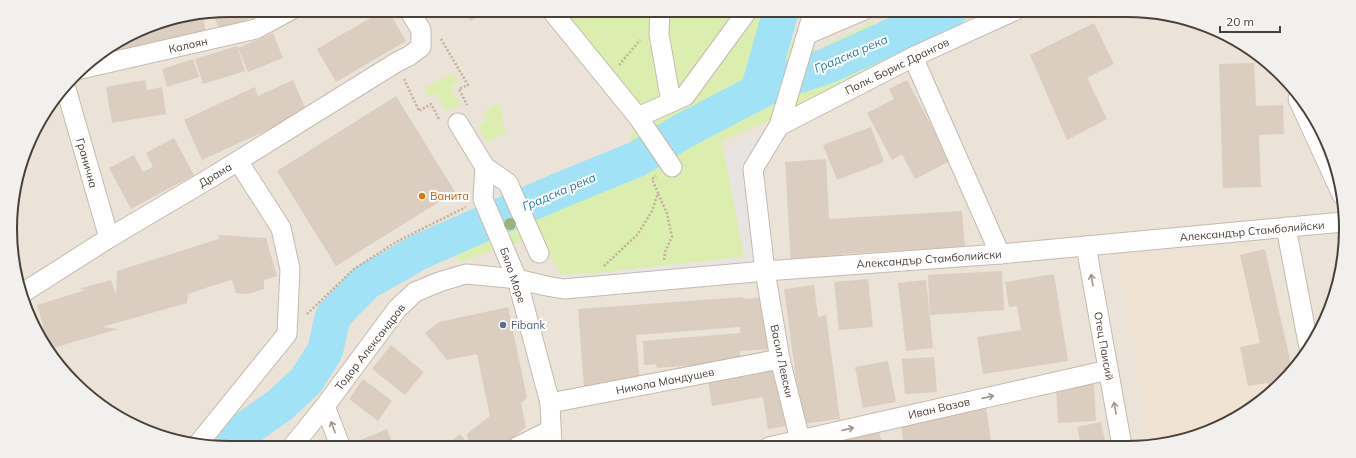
<svg xmlns="http://www.w3.org/2000/svg" width="1356" height="458" font-family="Mulish,sans-serif">
<rect width="100%" height="100%" fill="#f6f1ea"/>
<polygon fill="#ebe2d8" points="229,10 1127,10 1183,17 1260,55 1317,119 1344,200 1339,285 1317,339 1272,393 1224,426 1156,446 229,448 173,441 107,411 47,351 17,285 12,201 33,132 84,65 145,27"/>
<polygon fill="#f0e3d3" points="1265,244 1292,369 1272,393 1224,426 1156,446 1150,446 1117,255"/>
<g fill="#dbeeb0">
<polygon points="551,10 796,10 788,41 817,50 873,21 889,68 722,141 744,257 597,273 561,275 545,247 533,238 460,262 439,230 458,220 532,194 628,146 638,117"/>
<polygon points="454,73 458,82 450,87 461,105 446,111 437,93 428,97 424,88"/>
<polygon points="498,103 503,115 502,124 507,131 487,143 478,127 486,119 484,112"/>
</g>
<polygon fill="#e8e4e2" points="779,126 753,169 765,271 564,289 561,275 597,273 744,257 724,151"/>
<g fill="none" stroke-linecap="round" stroke-linejoin="round">
<g stroke="#a2e2f7" stroke-width="36">
<polyline points="758,92 781,10"/>
<polyline points="232,448 246,429 280,405 306,381 325,351 333,316 366,282 419,252 556,192 637,159 683,131 773,84 829,65 950,10"/>
</g>
</g>
<g fill="#dccdc1">
<polygon points="229,10 249,10 252,18 219,29 213,13"/>
<polygon points="254,10 265,10 268,21 255,25 252,13 254,13"/>
<polygon points="384,10 388,10 406,41 336,82 317,49"/>
<polygon points="463,10 489,10 470,21"/>
<polygon points="203,15 206,35 98,56 145,27"/>
<polygon points="1094,23 1114,64 1087,78 1107,119 1067,140 1030,55"/>
<polygon points="273,33 283,58 248,72 238,48"/>
<polygon points="237,46 245,71 203,84 195,59"/>
<polygon points="193,59 199,77 167,87 162,69"/>
<polygon points="1254,63 1256,106 1283,105 1284,134 1259,135 1261,187 1223,188 1219,64"/>
<polygon points="145,80 147,90 162,87 166,114 112,123 106,87"/>
<polygon points="293,80 307,112 202,160 184,120 255,87 258,96"/>
<polygon points="907,80 950,161 915,179 902,154 892,160 867,113 894,99 889,89"/>
<polygon points="396,96 455,192 336,266 277,171"/>
<polygon points="871,127 884,162 837,180 823,145"/>
<polygon points="174,138 194,175 131,209 109,168 134,155 143,172 153,167 146,153"/>
<polygon points="826,159 829,219 962,211 965,247 842,254 842,262 791,266 785,162"/>
<polygon points="218,235 266,238 277,276 264,280 264,289 248,294 236,293 232,280 205,288 206,288 188,294 187,303 102,327 118,329 50,349 37,305 86,290 79,289 111,280 116,295 117,271 219,239"/>
<polygon points="1265,249 1292,369 1270,394 1268,383 1248,386 1240,347 1260,343 1240,255"/>
<polygon points="1002,271 1004,310 930,315 928,275"/>
<polygon points="1054,274 1068,361 983,374 977,337 1021,330 1017,306 1009,307 1005,282"/>
<polygon points="868,279 873,327 839,330 834,282"/>
<polygon points="926,280 933,348 906,351 898,283"/>
<polygon points="814,285 818,317 826,315 840,419 802,424 784,289"/>
<polygon points="743,297 743,299 768,297 772,349 740,351 741,362 657,368 656,364 644,365 643,341 740,333 740,327 636,335 640,384 584,388 578,309"/>
<polygon points="508,307 527,398 521,403 526,427 509,441 503,442 496,447 443,448 460,434 469,445 467,434 490,416 477,354 447,360 425,333 439,322"/>
<polygon points="391,345 424,372 405,395 372,369"/>
<polygon points="934,357 937,392 905,394 902,359"/>
<polygon points="888,361 896,402 863,408 855,367"/>
<polygon points="776,368 786,426 768,429 763,397 712,406 708,379"/>
<polygon points="363,379 392,401 378,421 349,399"/>
<polygon points="1094,384 1096,421 1058,423 1056,386"/>
<polygon points="986,408 992,446 904,447 901,423"/>
<polygon points="1101,422 1106,446 1081,446 1077,427"/>
<polygon points="876,424 884,447 849,447 845,434"/>
<polygon points="387,429 394,448 361,448 358,441"/>
<polygon points="337,440 339,448 313,448 313,447"/>
</g>
<g fill="none" stroke-linecap="round" stroke-linejoin="round">
<defs>
<g id="minor">
<polyline points="551,10 638,117 672,167"/>
<polyline points="660,10 659,34 671,102"/>
<polyline points="808,34 864,10"/>
<polyline points="913,57 1000,254"/>
<polyline points="81,69 256,29 291,10"/>
<polyline points="66,89 109,238"/>
<polyline points="1298,99 1342,195"/>
<polyline points="638,117 685,96 748,10"/>
<polyline points="458,123 485,167 508,183 539,253"/>
<polyline points="779,126 913,57 1016,10"/>
<polyline points="485,167 483,199 517,279 550,403 552,447"/>
<polyline points="1286,227 1309,348"/>
<polyline points="1086,246 1122,446"/>
<polyline points="21,294 109,238 212,177 397,62 409,56 421,47 421,30 409,10"/>
<polyline points="550,403 780,359"/>
<polyline points="325,406 341,448"/>
<polyline points="198,444 287,334 290,269 281,228 238,161"/>
<polyline points="517,447 551,430"/>
<polyline points="769,447 1108,370"/>
<polyline points="809,447 800,440 780,359 765,271 753,169 779,126 814,10"/>
<polyline points="291,448 325,406 397,309 415,292 439,282 466,274 517,279 546,286 564,289 765,271 1000,254 1343,222"/>
</g>
</defs>
<use href="#minor" stroke="#c6baae" stroke-width="21"/>
<g stroke="#c6b09b" stroke-width="2.5" stroke-dasharray="2 2" stroke-linecap="butt">
<polyline points="583,18 586,10"/>
<polyline points="441,39 468,85 459,89 467,105"/>
<polyline points="619,65 640,40"/>
<polyline points="404,79 419,111 431,104 439,119"/>
<polyline points="658,194 667,213 672,237 665,252 664,261"/>
<polyline points="604,266 638,234 652,211 658,193 652,179 656,176"/>
<polyline points="307,314 354,269 396,242 466,207"/>
</g>
<use href="#minor" stroke="#fff" stroke-width="19"/>
</g>
<circle fill="#9db27c" cx="510" cy="224" r="6"/>
<defs><path id="oneway-shaft" d="M-6 0H5M1.5-3L5.5 0L1.5 3" fill="none" stroke-width="1.6" stroke-linecap="round" stroke-linejoin="round"/></defs>
<g stroke="#9c9691">
<use href="#oneway-shaft" transform="translate(1092 280) rotate(-100)"/>
<use href="#oneway-shaft" transform="translate(988 397) rotate(-13)"/>
<use href="#oneway-shaft" transform="translate(1115 408) rotate(-100)"/>
<use href="#oneway-shaft" transform="translate(333 427) rotate(-111)"/>
<use href="#oneway-shaft" transform="translate(848 429) rotate(-13)"/>
</g>
<circle fill="#e8710a" stroke="#fff" stroke-width="1.5" cx="422" cy="196" r="4"/>
<circle fill="#5c6f8a" stroke="#fff" stroke-width="1.5" cx="503" cy="325" r="4"/>
<g text-anchor="middle" stroke-width="4" stroke-linejoin="round" paint-order="stroke">
<g font-size="11" fill="#4b4037" stroke="#fff">
<text transform="translate(188 45) rotate(-13)" y="4">Калоян</text>
<text transform="translate(897 66) rotate(-26)" y="4">Полк. Борис Дрангов</text>
<text transform="translate(87 163) rotate(74)" y="4">Гранична</text>
<text transform="translate(215 175) rotate(-31)" y="4">Драма</text>
<text transform="translate(1252 231) rotate(-5)" y="4">Александър Стамболийски</text>
<text transform="translate(929 259) rotate(-4)" y="4">Александър Стамболийски</text>
<text transform="translate(513 275) rotate(71)" y="4">Бяло Море</text>
<text transform="translate(1104 346) rotate(80)" y="4">Отец Паисий</text>
<text transform="translate(370 347) rotate(-52)" y="4">Тодор Александров</text>
<text transform="translate(782 361) rotate(78)" y="4">Васил Левски</text>
<text transform="translate(665 381) rotate(-11)" y="4">Никола Мандушев</text>
<text transform="translate(939 408) rotate(-13)" y="4">Иван Вазов</text>
</g>
<g font-size="11" fill="#c56008" stroke="#fff" text-anchor="start">
<text x="430" y="200">Ванита</text>
</g>
<g font-size="11" fill="#4e5e75" stroke="#fff" text-anchor="start">
<text x="511" y="329">Fibank</text>
</g>
<g font-size="12" font-style="italic" fill="#217e9f" stroke="#fff">
<text transform="translate(851 54) rotate(-23)" y="4">Градска река</text>
<text transform="translate(559 192) rotate(-23)" y="4">Градска река</text>
</g>
</g>
<path d="M0 0H1356V458H0ZM229 17H1127A212 212 0 0 1 1339 229V229A212 212 0 0 1 1127 441H229A212 212 0 0 1 17 229V229A212 212 0 0 1 229 17Z" fill="#f1f0ef" fill-rule="evenodd"/>
<path fill="none" stroke="#4b4037" stroke-width="2" d="M229 17H1127A212 212 0 0 1 1339 229V229A212 212 0 0 1 1127 441H229A212 212 0 0 1 17 229V229A212 212 0 0 1 229 17Z"/>
<path d="M1220 26v6h60v-6" fill="none" stroke="#4b4037" stroke-width="2"/>
<text x="1226" y="26" font-size="12" fill="#4b4037" stroke="#ffffff" stroke-width="3" paint-order="stroke">20 m</text>
</svg>
